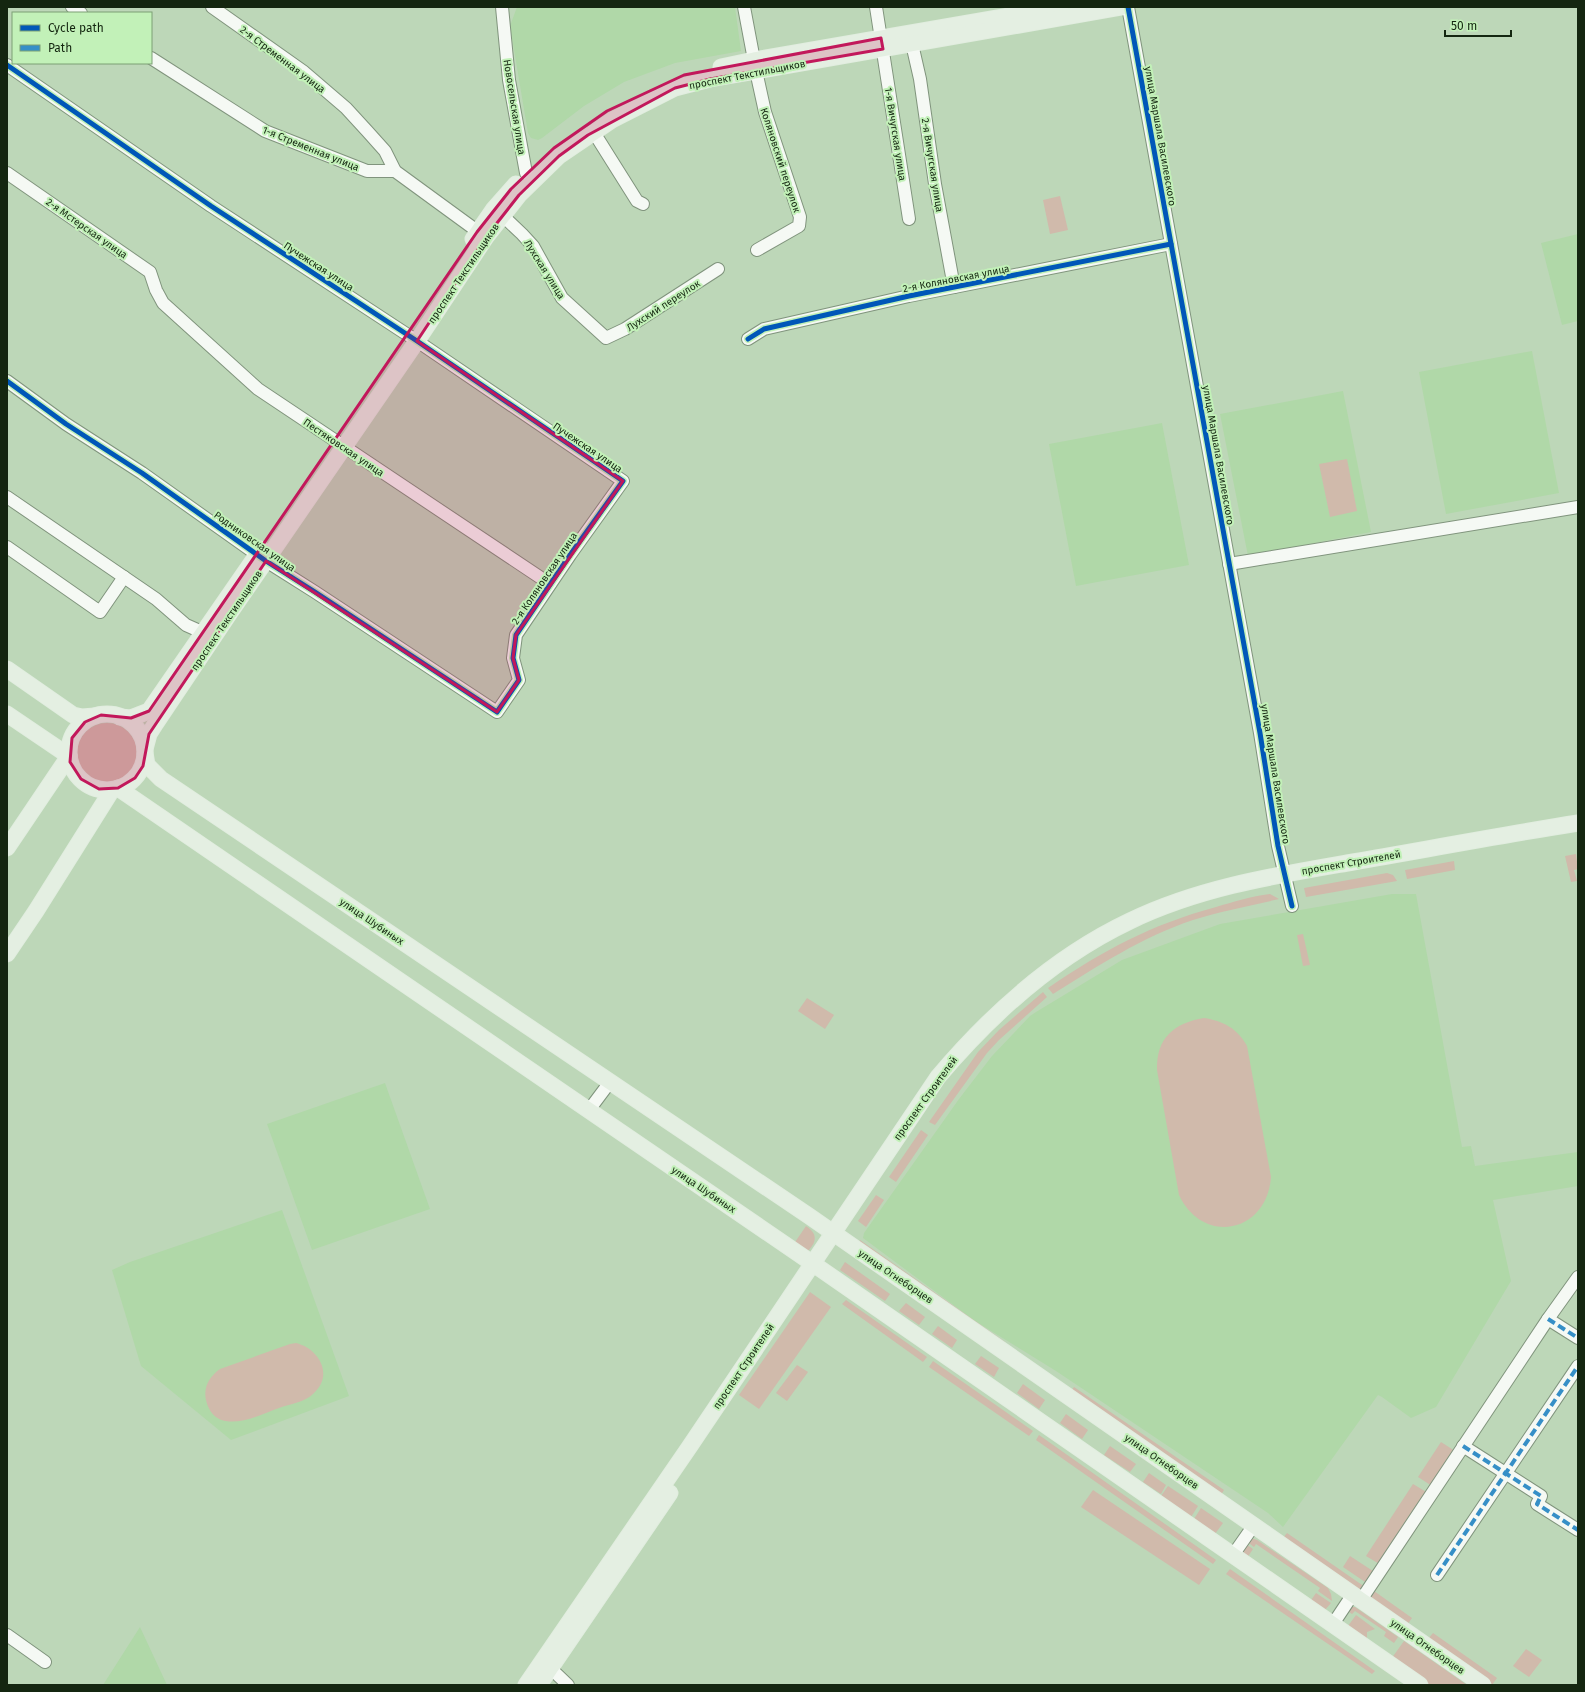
<svg xmlns="http://www.w3.org/2000/svg" width="1585" height="1692" font-family="'Fira Sans',sans-serif">
<rect width="100%" height="100%" fill="#bdd7b8"/>
<g fill="#b0d8a8">
<polygon points="517,7 735,7 741,51 675,63 624,82 584,106 542,138 538,140 531,138 528,133 510,26"/>
<polygon points="1578,234 1578,321 1562,325 1541,243"/>
<polygon points="1532,351 1559,493 1446,514 1419,372"/>
<polygon points="1343,391 1371,532 1248,556 1220,414"/>
<polygon points="1162,423 1189,565 1076,586 1049,444"/>
<polygon points="1392,894 1416,894 1462,1147 1471,1146 1475,1166 1578,1152 1578,1186 1493,1200 1511,1281 1436,1407 1411,1418 1382,1397 1378,1395 1283,1527 1268,1513 1056,1371 975,1321 863,1238 864,1233 959,1099 992,1056 1030,1016 1036,1012 1122,960 1220,924"/>
<polygon points="385,1083 430,1209 312,1250 267,1124"/>
<polygon points="282,1210 349,1396 231,1440 141,1366 112,1270 130,1262"/>
<polygon points="140,1627 167,1685 103,1685"/>
</g>
<g fill="#d0baab">
<polygon points="1060,196 1068,230 1050,234 1043,200"/>
<polygon points="1347,459 1357,511 1330,517 1319,464"/>
<circle cx="107" cy="753" r="30"/>
<polygon points="1576,854 1578,869 1574,870 1577,881 1571,882 1565,856"/>
<polygon points="1454,861 1455,870 1407,879 1405,870"/>
<polygon points="1387,873 1393,875 1397,881 1306,897 1304,888"/>
<path d="M1270,894L1279,899C1250,906 1220,911 1193,920C1142,937 1098,966 1053,994L1048,988C1104,950 1150,925 1216,907C1233,902 1251,896 1270,894Z"/>
<polygon points="1303,934 1310,965 1303,966 1297,935"/>
<polygon points="1043,992 1047,997 999,1040 987,1053 935,1125 929,1122 978,1052 999,1030"/>
<polygon points="807,998 834,1015 825,1029 798,1011"/>
<path d="M1204,1018C1223,1021 1237,1028 1247,1046L1271,1177C1267,1233 1203,1246 1179,1195L1157,1070C1156,1038 1174,1023 1204,1018Z"/>
<polygon points="921,1130 928,1135 896,1182 889,1177"/>
<polygon points="876,1195 884,1200 866,1227 858,1221"/>
<path d="M806,1226C818,1234 817,1242 807,1252L791,1248Z"/>
<polygon points="860,1240 1005,1342 1001,1347 857,1245"/>
<polygon points="845,1262 890,1294 885,1301 840,1270"/>
<polygon points="810,1292 831,1307 759,1409 739,1395"/>
<polygon points="846,1300 927,1357 923,1362 842,1304"/>
<polygon points="906,1303 925,1317 919,1325 899,1311"/>
<polygon points="938,1326 957,1340 952,1348 932,1334"/>
<path d="M296,1343C320,1349 334,1376 313,1394C305,1402 290,1404 279,1408C257,1416 215,1438 206,1400C203,1387 210,1376 220,1369L290,1344Z"/>
<polygon points="981,1356 999,1368 994,1377 975,1364"/>
<polygon points="933,1361 1033,1431 1029,1436 929,1367"/>
<polygon points="797,1365 808,1372 787,1401 776,1393"/>
<polygon points="1023,1384 1045,1400 1039,1409 1017,1393"/>
<polygon points="1074,1387 1224,1490 1221,1495 1071,1391"/>
<polygon points="1066,1414 1088,1430 1082,1439 1060,1423"/>
<polygon points="1039,1435 1216,1560 1213,1564 1036,1440"/>
<polygon points="1441,1442 1455,1451 1432,1486 1418,1477"/>
<polygon points="1110,1446 1136,1464 1130,1472 1104,1455"/>
<polygon points="1149,1473 1166,1485 1161,1494 1143,1482"/>
<polygon points="1413,1484 1428,1493 1381,1565 1366,1556"/>
<polygon points="1168,1486 1198,1506 1191,1517 1161,1496"/>
<polygon points="1093,1490 1210,1569 1199,1585 1081,1507"/>
<polygon points="1201,1508 1223,1523 1215,1534 1194,1519"/>
<polygon points="1287,1533 1365,1587 1362,1592 1283,1538"/>
<polygon points="1251,1538 1257,1540 1328,1588 1331,1594 1332,1601 1318,1591 1320,1588 1256,1544 1254,1547 1245,1540"/>
<path d="M1243,1542L1253,1549L1247,1558L1309,1603L1316,1593L1331,1603L1325,1610L1321,1612L1311,1609L1239,1558C1236,1551 1238,1547 1243,1542Z"/>
<polygon points="1350,1556 1376,1573 1368,1584 1343,1567"/>
<polygon points="1230,1569 1375,1671 1372,1674 1226,1574"/>
<polygon points="1374,1591 1412,1618 1407,1625 1369,1598"/>
<polygon points="1349,1607 1355,1607 1398,1637 1394,1643 1384,1636 1386,1632 1355,1611 1352,1614 1345,1609"/>
<polygon points="1356,1615 1375,1629 1367,1632 1367,1640 1348,1626"/>
<polygon points="1433,1633 1497,1678 1492,1685 1428,1639"/>
<polygon points="1404,1641 1467,1685 1422,1685 1389,1662"/>
<polygon points="1526,1649 1542,1660 1529,1677 1513,1666"/>
</g>
<g fill="none" stroke-linecap="round" stroke-linejoin="round">
<defs>
<g id="minor">
<polyline points="72,7 81,13"/>
<polyline points="212,7 304,72 346,108 368,132 385,151 395,171 484,236"/>
<polyline points="502,7 509,80 526,173 533,180"/>
<polyline points="744,7 754,60"/>
<polyline points="876,7 909,219"/>
<polyline points="1128,7 1260,733 1278,846 1292,906"/>
<polyline points="912,44 920,79 935,184 954,287"/>
<polyline points="151,58 265,131 367,171 395,171"/>
<polyline points="7,65 211,206 417,341 623,481 570,555 516,635 513,658 519,680 497,712 315,592 266,561 142,473 66,424 7,381"/>
<polyline points="756,71 765,112 800,217 799,226 757,250"/>
<polyline points="593,131 637,201 643,204"/>
<polyline points="7,173 150,272 156,290 163,303 258,389 550,584"/>
<polyline points="503,216 522,234 533,246 562,298 606,338 625,329 718,269"/>
<polyline points="748,339 764,329 909,296 1171,244"/>
<polyline points="7,497 156,599 186,625 204,633"/>
<polyline points="7,547 100,612 124,577"/>
<polyline points="1229,564 1578,507"/>
<polyline points="589,1110 610,1082"/>
<polyline points="1548,1319 1578,1338"/>
<polyline points="1463,1446 1541,1496 1537,1504 1578,1530"/>
<polyline points="1233,1555 1254,1525"/>
<polyline points="1437,1575 1578,1366"/>
<polyline points="1361,1600 1548,1319 1578,1277"/>
<polyline points="1333,1624 1353,1594"/>
<polyline points="7,1635 45,1662"/>
<polyline points="544,1662 568,1685"/>
</g>
<g id="major">
<polyline points="721,67 754,60 1061,7"/>
<polyline points="473,239 493,210 516,184"/>
<polyline points="7,669 73,715 82,717 95,716"/>
<polyline points="7,714 69,756"/>
<circle cx="107" cy="752" r="38"/>
<polyline points="120,717 131,718 149,711 261,549"/>
<polyline points="145,749 149,734 156,723 229,614 417,341 486,237 519,195 559,156 612,120 675,88 710,79 1122,7"/>
<polyline points="145,753 147,765 161,779 809,1216 1483,1685"/>
<polyline points="118,788 812,1263 1420,1685"/>
<polyline points="7,848 69,756"/>
<polyline points="7,954 36,911 112,790"/>
<path d="M526,1685L690,1446L938,1077C992,1013 1054,957 1130,921C1200,887 1278,875 1353,862C1428,849 1503,835 1578,823"/>
<polyline points="539,1685 670,1493"/>
</g>
</defs>
<use href="#minor" stroke="#80947d" stroke-width="14"/>
<use href="#major" stroke="#e1eddf" stroke-width="17"/>
<use href="#minor" stroke="#f5f9f4" stroke-width="12"/>
<use href="#major" stroke="#e4efe2" stroke-width="15"/>
<g stroke="#368fc7" stroke-width="4" stroke-dasharray="8 4" stroke-linecap="butt">
<polyline points="1548,1319 1578,1338"/>
<polyline points="1463,1446 1541,1496 1537,1504 1578,1530"/>
<polyline points="1437,1575 1578,1366"/>
</g>
<defs>
<g id="cycleway">
<polyline points="1128,7 1260,733 1278,846 1292,906"/>
<polyline points="7,65 211,206 417,341 623,481 570,555 516,635 513,658 519,680 497,712 315,592 266,561 142,473 66,424 7,381"/>
<polyline points="748,339 764,329 909,296 1171,244"/>
</g>
</defs>
<use href="#cycleway" stroke="#c2f1b8" stroke-width="8"/>
<use href="#cycleway" stroke="#0057b8" stroke-width="5"/>
</g>
<path fill="#c2185b" fill-opacity="0.2" stroke="#c2185b" stroke-width="3" stroke-linejoin="round" d="M881,38L883,49L710,79L675,88L588,135L559,156L519,195L486,237L417,341L623,481L516,635L513,658L519,680L497,712L266,561L149,734L143,766L135,778L118,788L99,789L81,779L70,762L72,738L85,722L101,715L131,718L149,711L477,232L511,189L554,148L607,111L684,75Z"/>
<g text-anchor="middle" stroke-width="4" stroke-linejoin="round" paint-order="stroke">
<g font-size="10" fill="#142610" stroke="#c2f1b8">
<text transform="translate(283 59) rotate(37)" y="4">2-я Стременная улица</text>
<text transform="translate(747 74) rotate(-11)" y="4">проспект Текстильщиков</text>
<text transform="translate(515 107) rotate(81)" y="4">Новосельская улица</text>
<text transform="translate(896 134) rotate(81)" y="4">1-я Вичугская улица</text>
<text transform="translate(1161 136) rotate(80)" y="4">улица Маршала Василевского</text>
<text transform="translate(311 148) rotate(22)" y="4">1-я Стременная улица</text>
<text transform="translate(781 160) rotate(72)" y="4">Коляновский переулок</text>
<text transform="translate(933 165) rotate(81)" y="4">2-я Вичугская улица</text>
<text transform="translate(87 228) rotate(35)" y="4">2-я Мстерская улица</text>
<text transform="translate(319 266) rotate(33)" y="4">Пучежская улица</text>
<text transform="translate(545 269) rotate(58)" y="4">Лухская улица</text>
<text transform="translate(463 273) rotate(-56)" y="4">проспект Текстильщиков</text>
<text transform="translate(956 278) rotate(-11)" y="4">2-я Коляновская улица</text>
<text transform="translate(663 305) rotate(-33)" y="4">Лухский переулок</text>
<text transform="translate(344 447) rotate(34)" y="4">Пестяковская улица</text>
<text transform="translate(588 447) rotate(34)" y="4">Пучежская улица</text>
<text transform="translate(1219 455) rotate(80)" y="4">улица Маршала Василевского</text>
<text transform="translate(255 541) rotate(35)" y="4">Родниковская улица</text>
<text transform="translate(544 578) rotate(-56)" y="4">2-я Коляновская улица</text>
<text transform="translate(226 620) rotate(-56)" y="4">проспект Текстильщиков</text>
<text transform="translate(1276 774) rotate(81)" y="4">улица Маршала Василевского</text>
<text transform="translate(1351 862) rotate(-10)" y="4">проспект Строителей</text>
<text transform="translate(372 921) rotate(34)" y="4">улица Шубиных</text>
<text transform="translate(925 1098) rotate(-54)" y="4">проспект Строителей</text>
<text transform="translate(704 1189) rotate(34)" y="4">улица Шубиных</text>
<text transform="translate(896 1276) rotate(34)" y="4">улица Огнеборцев</text>
<text transform="translate(743 1366) rotate(-56)" y="4">проспект Строителей</text>
<text transform="translate(1162 1461) rotate(35)" y="4">улица Огнеборцев</text>
<text transform="translate(1428 1646) rotate(35)" y="4">улица Огнеборцев</text>
</g>
</g>
<rect width="1585" height="1692" fill="none" stroke="#142610" stroke-width="16"/>
<rect x="12" y="12" width="140" height="52" fill="#c2f1b8" stroke="#7ca075"/>
<rect x="20" y="25" width="20" height="6" fill="#0057b8" stroke="#7ca075"/>
<text x="48" y="32" font-size="12" fill="#142610">Cycle path</text>
<rect x="20" y="45" width="20" height="6" fill="#368fc7" stroke="#7ca075"/>
<text x="48" y="52" font-size="12" fill="#142610">Path</text>
<path d="M1445 30v6h66v-6" fill="none" stroke="#142610" stroke-width="2"/>
<text x="1451" y="30" font-size="12" fill="#142610" stroke="#c2f1b8" stroke-width="3" paint-order="stroke">50 m</text>
</svg>
